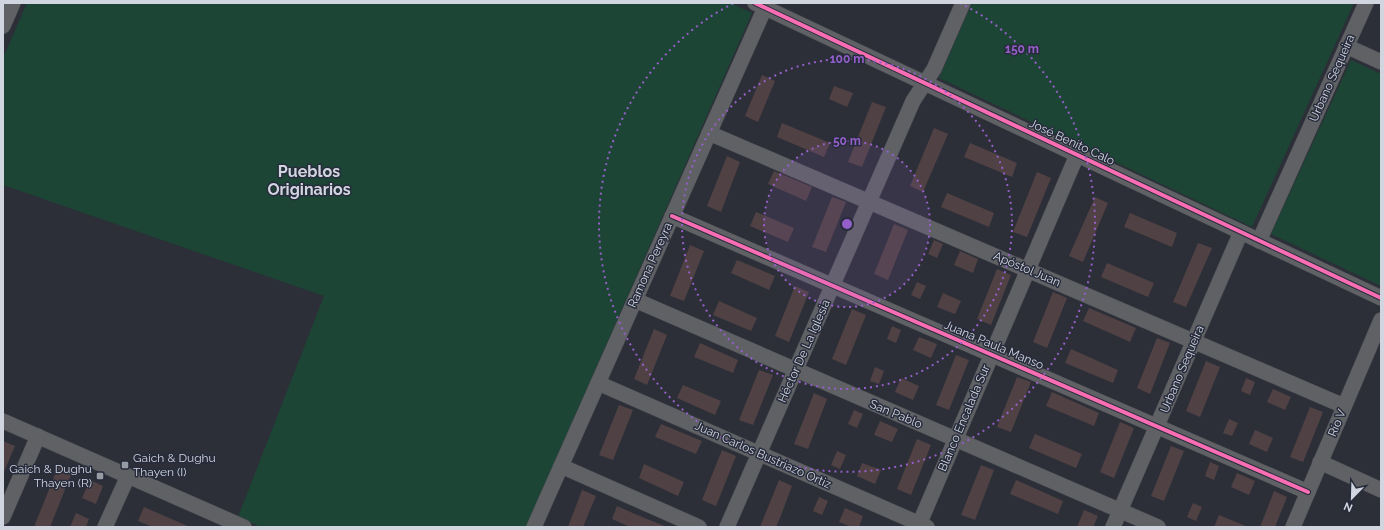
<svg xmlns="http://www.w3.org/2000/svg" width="1384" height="530" font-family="Raleway,sans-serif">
<rect width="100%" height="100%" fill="#2c2f37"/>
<g fill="#1c4536">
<polygon points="27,3 731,3 752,13 526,527 261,527 238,517 324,296 3,185 3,58"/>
<polygon points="972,3 1354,3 1252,227 939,78"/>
<polygon points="1351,60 1381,74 1381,286 1271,234"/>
</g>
<g fill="#504144">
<polygon points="762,75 775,81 758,122 745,116"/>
<polygon points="834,86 853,93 847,107 829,99"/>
<polygon points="872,102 886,107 862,167 848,162"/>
<polygon points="782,123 830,143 824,157 777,137"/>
<polygon points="934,128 948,134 923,192 910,186"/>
<polygon points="970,143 1017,163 1012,177 964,157"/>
<polygon points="727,156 740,162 721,212 707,206"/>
<polygon points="774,171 812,187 806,201 768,184"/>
<polygon points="1037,172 1051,178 1027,237 1013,232"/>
<polygon points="947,193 994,213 989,227 941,207"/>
<polygon points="832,197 846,202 826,252 812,247"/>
<polygon points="1095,197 1108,203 1083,262 1069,256"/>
<polygon points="756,212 794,228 788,242 750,226"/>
<polygon points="1130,213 1177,233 1172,247 1124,227"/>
<polygon points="894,224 908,230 888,280 874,274"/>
<polygon points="934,240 943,244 937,258 928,254"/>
<polygon points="1198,243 1212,248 1186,307 1173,302"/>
<polygon points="690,245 704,251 684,301 670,296"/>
<polygon points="960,251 978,259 973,273 954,265"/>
<polygon points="737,260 775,276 769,290 731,273"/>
<polygon points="1107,263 1154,283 1148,297 1101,277"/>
<polygon points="997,269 1011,275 991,325 977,319"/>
<polygon points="917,282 926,286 920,299 911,295"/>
<polygon points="795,286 809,292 789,342 775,336"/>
<polygon points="1053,292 1067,298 1047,348 1033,342"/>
<polygon points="943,293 961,301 955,314 937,307"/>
<polygon points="719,301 757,318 751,331 713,315"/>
<polygon points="1089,308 1136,328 1130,342 1083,321"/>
<polygon points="852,309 866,315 846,365 832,359"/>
<polygon points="892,326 901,330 896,343 887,339"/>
<polygon points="654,329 667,335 647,385 634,379"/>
<polygon points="919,337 937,344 931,358 913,350"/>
<polygon points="1157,338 1170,343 1150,394 1137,388"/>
<polygon points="700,343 738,360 733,373 694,357"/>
<polygon points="1071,349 1118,370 1113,383 1065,363"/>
<polygon points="956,355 969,360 949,410 936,405"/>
<polygon points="1206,361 1220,367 1200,417 1186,411"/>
<polygon points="875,367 884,371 879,384 870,381"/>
<polygon points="759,370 773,375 753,425 739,420"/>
<polygon points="1017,377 1031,382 1011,432 997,427"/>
<polygon points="901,378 919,386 913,400 895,392"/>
<polygon points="1246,378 1255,382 1250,395 1241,391"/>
<polygon points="683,385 721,401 715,415 677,398"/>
<polygon points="1273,389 1291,397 1285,410 1267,402"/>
<polygon points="1052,392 1099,413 1094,426 1046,406"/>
<polygon points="814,393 827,399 808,449 794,444"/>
<polygon points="619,405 633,410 613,460 599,455"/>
<polygon points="1310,407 1323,412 1303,462 1290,457"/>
<polygon points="854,410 863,414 857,428 848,424"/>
<polygon points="1229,419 1238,423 1232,436 1223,433"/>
<polygon points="880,421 898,429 892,442 874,435"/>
<polygon points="1120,422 1134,428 1114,478 1100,472"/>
<polygon points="661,424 702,441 696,454 655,437"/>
<polygon points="1255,430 1273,438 1267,452 1249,444"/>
<polygon points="1035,434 1082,454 1076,468 1029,448"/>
<polygon points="917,439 931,445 911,495 897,489"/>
<polygon points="3,441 15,446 3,474"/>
<polygon points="1171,446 1184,451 1164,501 1151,496"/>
<polygon points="722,450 736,456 716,506 702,500"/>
<polygon points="837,451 846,455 840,469 831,465"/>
<polygon points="1210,462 1219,466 1214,480 1205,476"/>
<polygon points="862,463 881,470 875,484 857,476"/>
<polygon points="644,464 684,482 678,496 639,478"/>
<polygon points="981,465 994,470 975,520 961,515"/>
<polygon points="58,467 72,473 68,482 50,527 34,527"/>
<polygon points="1237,473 1255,481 1249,495 1231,487"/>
<polygon points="90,480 103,486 96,504 82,498"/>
<polygon points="779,480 792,486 780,518 776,527 760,527"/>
<polygon points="1016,480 1063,501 1058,514 1010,494"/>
<polygon points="582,490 596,496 583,527 568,527"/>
<polygon points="1274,491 1287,497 1275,527 1260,527"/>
<polygon points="819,497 828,501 822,515 813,511"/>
<polygon points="1193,503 1202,507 1196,521 1187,517"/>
<polygon points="617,506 635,514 667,527 630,527 612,519"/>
<polygon points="144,507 190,527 153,527 138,521"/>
<polygon points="845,508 863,516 859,527 852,527 839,522"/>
<polygon points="1084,510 1098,516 1093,527 1077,527"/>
<polygon points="76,513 89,519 86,527 70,527"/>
<polygon points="1219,515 1248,527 1214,527"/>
</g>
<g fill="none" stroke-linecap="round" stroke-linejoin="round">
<defs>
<g id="minor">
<polyline points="755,3 1381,298"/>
<polyline points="3,26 13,3"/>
<polyline points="1346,46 1381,62"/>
<polyline points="709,133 1344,406"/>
<polyline points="672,216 1308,492"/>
<polyline points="1259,241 1366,3"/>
<polyline points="635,300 1158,527"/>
<polyline points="598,383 927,527"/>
<polyline points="3,421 244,527"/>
<polyline points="1320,462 1381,490"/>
<polyline points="561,466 699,527"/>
<polyline points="3,517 38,436"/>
<polyline points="105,527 128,476"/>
<polyline points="534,527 767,3"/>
<polyline points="727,527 913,101 934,69 963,3"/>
<polyline points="918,527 1077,155"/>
<polyline points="1113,527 1241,232"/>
<polyline points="1293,527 1381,320"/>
</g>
</defs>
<use href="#minor" stroke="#474a51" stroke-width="16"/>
<use href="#minor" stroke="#606165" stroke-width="15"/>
<defs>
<g id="cycleway">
<polyline points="755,3 1381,298"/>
<polyline points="672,216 1308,492"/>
</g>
</defs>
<use href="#cycleway" stroke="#272c3c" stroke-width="6"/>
<use href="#cycleway" stroke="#f96db3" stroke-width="4"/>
</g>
<circle cx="847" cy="224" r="83" fill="#955fc9" fill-opacity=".12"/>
<g fill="none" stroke="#955fc9" stroke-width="2" stroke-dasharray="2 4">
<circle cx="847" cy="224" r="83"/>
<circle cx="847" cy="224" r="165"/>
<path d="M960 3A248 248 0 1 1 734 3"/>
</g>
<g fill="#979ba4" stroke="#272c3c" stroke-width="1.5">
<rect x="121" y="461" width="8" height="8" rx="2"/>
<rect x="96" y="472" width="8" height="8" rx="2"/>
</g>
<g text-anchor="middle" stroke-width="3" stroke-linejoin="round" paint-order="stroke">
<g font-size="12" fill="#d1d5df" stroke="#272c3c">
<text transform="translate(1332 78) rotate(-66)" y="4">Urbano Sequeira</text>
<text transform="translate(1072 142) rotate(25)" y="4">José Benito Calo</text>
<text transform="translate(650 265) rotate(-66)" y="4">Ramona Pereyra</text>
<text transform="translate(1027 269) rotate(23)" y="4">Apóstol Juan</text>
<text transform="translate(994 345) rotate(23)" y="4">Juana Paula Manso</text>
<text transform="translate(804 351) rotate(-66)" y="4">Héctor De La Iglesia</text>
<text transform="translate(1182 369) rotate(-67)" y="4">Urbano Sequeira</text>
<text transform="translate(896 414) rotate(23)" y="4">San Pablo</text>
<text transform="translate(964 418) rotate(-67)" y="4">Blanco Encalada Sur</text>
<text transform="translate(1337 423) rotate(-67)" y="4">Río V</text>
<text transform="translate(763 455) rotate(24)" y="4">Juan Carlos Bustriazo Ortiz</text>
</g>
<g font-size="12" fill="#d1d5df" stroke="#272c3c" text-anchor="start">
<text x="133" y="462">Gaich &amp; Dughu<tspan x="133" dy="14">Thayen (I)</tspan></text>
<text x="92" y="473" text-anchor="end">Gaich &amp; Dughu<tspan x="92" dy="14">Thayen (R)</tspan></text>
</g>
<g font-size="16" font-weight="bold" fill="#d1d5df" stroke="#272c3c">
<text x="309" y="177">Pueblos<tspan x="309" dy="18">Originarios</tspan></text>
</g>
</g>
<circle cx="847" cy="224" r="6" fill="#955fc9" stroke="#272c3c" stroke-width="2"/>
<g font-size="12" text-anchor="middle" font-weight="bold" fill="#955fc9" stroke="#272c3c" stroke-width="3" stroke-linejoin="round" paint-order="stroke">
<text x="1022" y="53">150 m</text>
<text x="847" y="63">100 m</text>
<text x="847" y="145">50 m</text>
</g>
<rect width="1384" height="530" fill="none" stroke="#d1d5df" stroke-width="8"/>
<g transform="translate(1352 498) rotate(203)" stroke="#272c3c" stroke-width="3" paint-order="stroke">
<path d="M0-3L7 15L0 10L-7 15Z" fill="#d1d5df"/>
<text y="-6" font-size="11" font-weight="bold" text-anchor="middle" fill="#d1d5df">N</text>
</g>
</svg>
